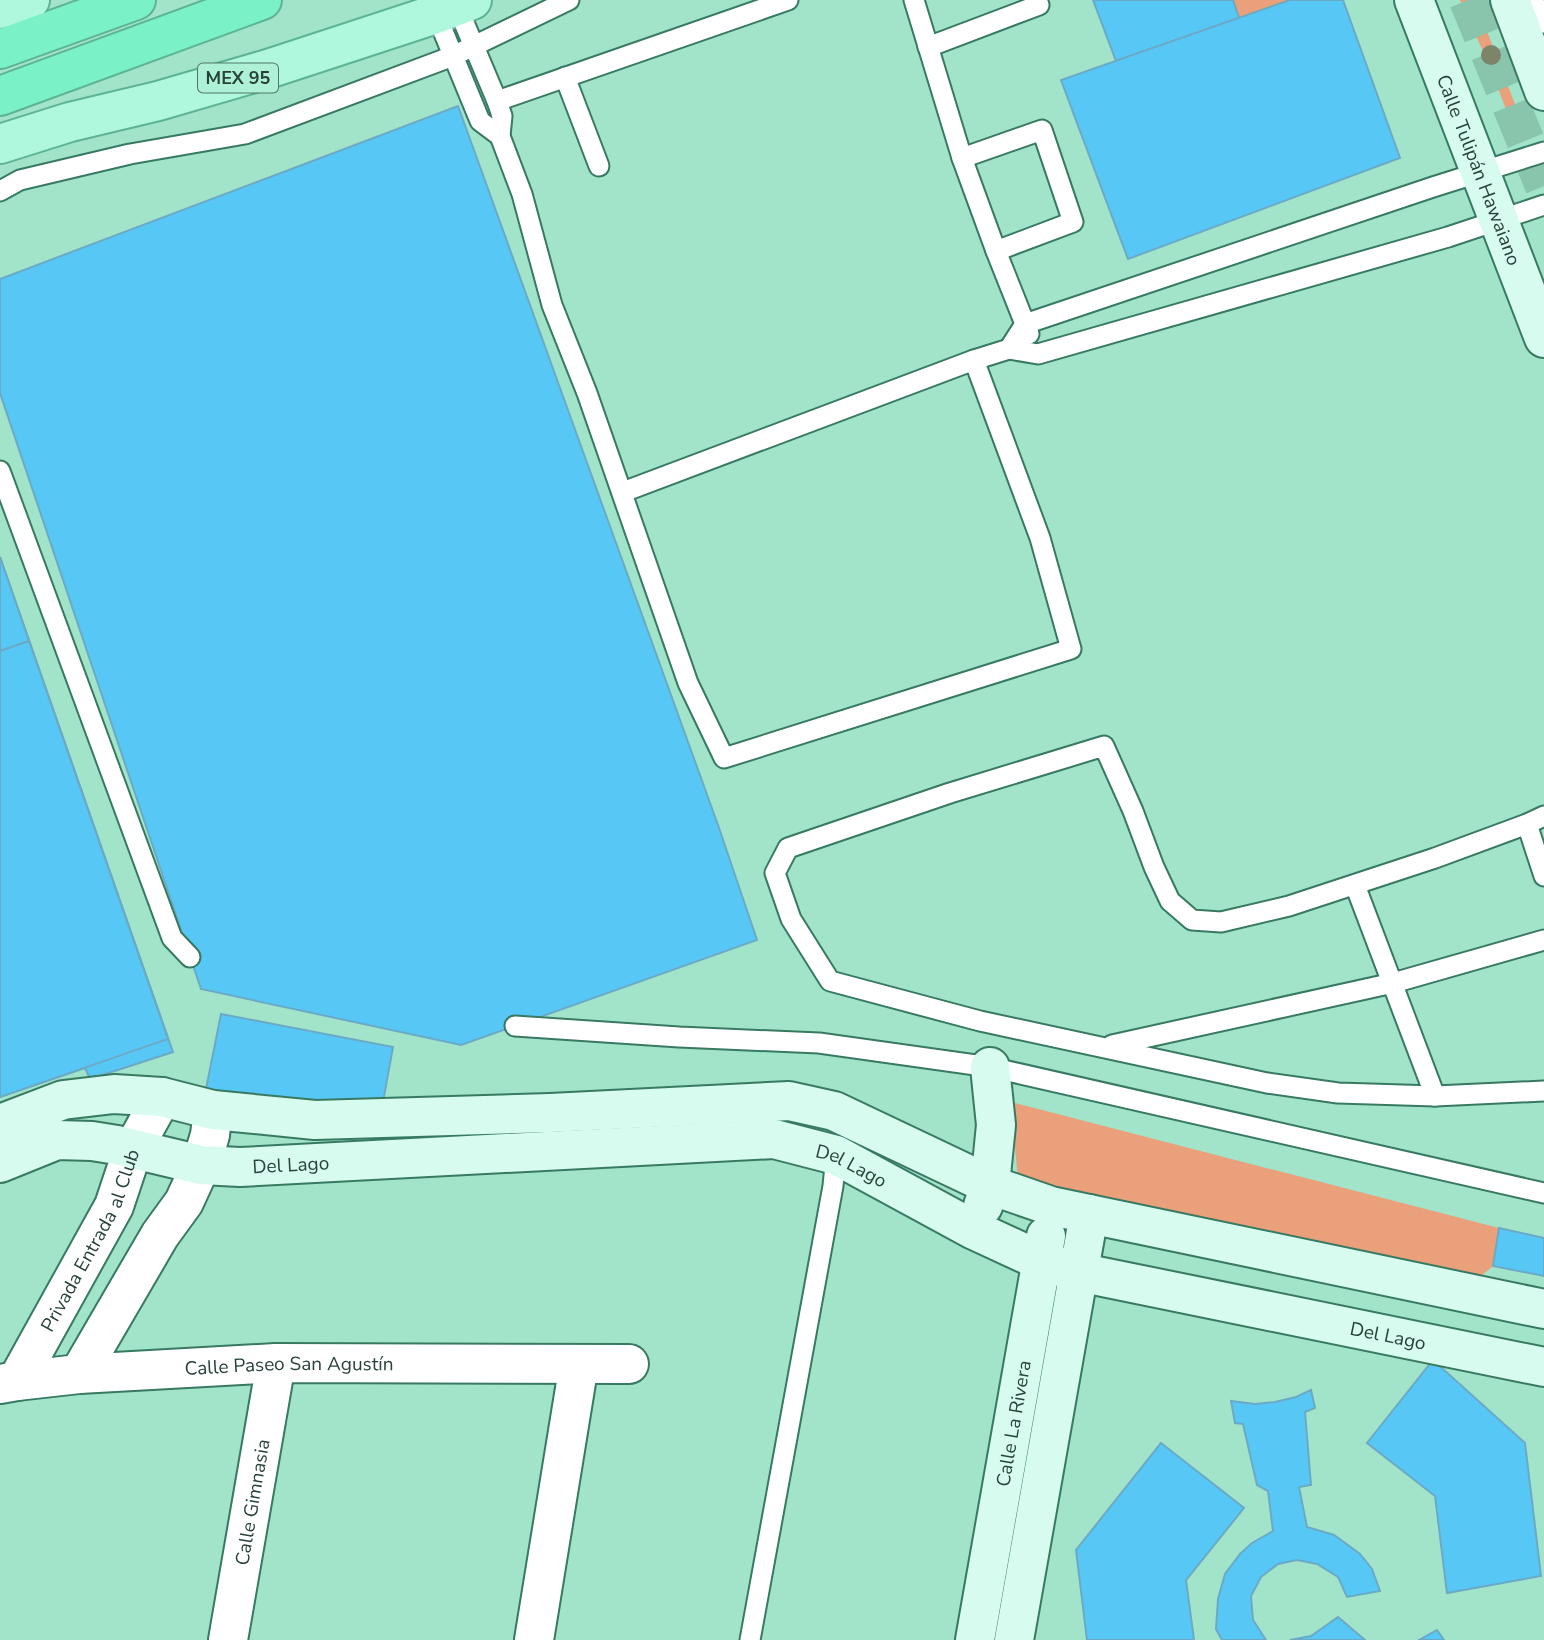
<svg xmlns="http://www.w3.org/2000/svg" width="1544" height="1640" font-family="'Nunito Sans',sans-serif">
<rect width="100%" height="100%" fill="#a1e4c9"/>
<g fill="#eaa07a">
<polygon points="1233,0 1290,0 1239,18"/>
<polygon points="1460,0 1475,0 1523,125 1521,130 1513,128 1490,67"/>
<polygon points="1011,1102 1499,1228 1493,1266 1460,1293 1018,1181"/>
</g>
<g fill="#57c8f5" stroke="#6baac6" stroke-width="2">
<polygon points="1093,0 1233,0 1239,18 1116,61"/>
<polygon points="1290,0 1343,0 1400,158 1128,259 1061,80"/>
<polygon points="458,106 718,825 757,940 461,1045 201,989 0,393 0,279"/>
<polygon points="0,557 173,1052 90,1079 85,1068 0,1097"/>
<polygon points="0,557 29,641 0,651"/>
<polygon points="29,641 168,1039 0,1097 0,651"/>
<polygon points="221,1014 393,1047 381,1113 231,1094 206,1089"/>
<polygon points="1499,1228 1544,1238 1544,1276 1493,1266"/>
<polygon points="1433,1360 1525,1443 1541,1576 1447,1593 1435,1496 1367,1443"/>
<polygon points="1311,1390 1315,1408 1305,1412 1311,1485 1299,1487 1307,1527 1334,1535 1360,1554 1372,1569 1380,1591 1347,1597 1338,1577 1317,1564 1297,1560 1278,1564 1261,1577 1251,1596 1253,1620 1266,1640 1222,1640 1216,1629 1218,1599 1225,1574 1240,1554 1252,1543 1273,1531 1268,1491 1257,1485 1243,1424 1235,1423 1231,1401 1255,1404 1275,1402 1296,1397"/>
<polygon points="1161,1443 1244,1508 1186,1580 1194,1640 1087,1640 1076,1550"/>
<polygon points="1338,1617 1365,1640 1290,1640 1311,1636"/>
<polygon points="1437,1630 1444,1640 1419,1640"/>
</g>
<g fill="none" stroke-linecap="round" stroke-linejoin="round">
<polyline stroke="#89c4ac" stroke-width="38" stroke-dasharray="38 19" stroke-linecap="butt" points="1468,0 1544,186"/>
<defs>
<g id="lane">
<polyline points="914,0 962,158 996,251 1029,334"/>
<polyline points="1533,0 1544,23"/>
<polyline points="457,6 497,101 502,116 500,136 522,194 552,305 587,393 688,683 724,758 1071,649 1040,538 974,360"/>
<polyline points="436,14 480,121 500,136"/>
<polyline points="928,47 1039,5 1037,0"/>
<polyline points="565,77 599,166"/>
<polyline points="497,101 788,0"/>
<polyline points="962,158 1042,130 1073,222 996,251"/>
<polyline points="0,191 20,180 130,154 245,134 453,56 569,0"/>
<polyline points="1009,349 1025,324 1433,187 1544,152"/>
<polyline points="0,471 172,938 190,957"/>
<polyline points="623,492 974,360 1009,349 1038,354 1448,237 1544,205"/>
<polyline points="1544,816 1527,824 1435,858 1289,906 1221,922 1192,920 1170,901 1154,867 1133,811 1104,746 950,793 788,848 775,873 791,919 830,981 980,1021 1267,1083 1338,1093 1435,1096 1544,1091"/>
<polyline points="1527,824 1544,876"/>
<polyline points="1355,885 1435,1096"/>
<polyline points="515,1026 679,1037 819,1043 990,1067 1544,1193"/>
<polyline points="1112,1045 1393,983 1544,940"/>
<polyline points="750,1640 833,1186 836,1155"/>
</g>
<g id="street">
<polyline points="79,1374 160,1235 184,1202 201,1165 210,1135 213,1110"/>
<path id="s1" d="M17,1381L114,1206L133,1149L162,1097"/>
<path id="s2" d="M0,1384L17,1381L79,1374L276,1363L629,1364"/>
<path id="s3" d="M228,1640L276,1363"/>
<polyline points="534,1640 579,1364"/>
</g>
<g id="secondary">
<path id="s4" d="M1414,0L1544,338"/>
<polyline points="1510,0 1544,91"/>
<polyline points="0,1124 63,1100 114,1094 162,1097 213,1110 315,1120 550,1113 789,1101 834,1111 990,1185 1051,1206 1544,1309"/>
<path id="s5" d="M0,1163L57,1140L92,1141L117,1145L201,1165L240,1167L774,1139L836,1155L974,1230L1041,1261L1078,1272L1544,1367"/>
<polyline points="983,1206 990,1185 996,1125 990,1067"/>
<path id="s6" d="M975,1640L1046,1236"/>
<polyline points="1014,1640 1089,1214"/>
</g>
<g id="primary">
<polyline points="0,9 30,0"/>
<polyline points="0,144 70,122 158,101 268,69 436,14 472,0"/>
</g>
<g id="highway">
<polyline points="0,49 136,0"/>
<polyline points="0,96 262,0"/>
</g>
</defs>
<use href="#lane" stroke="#387962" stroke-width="23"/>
<use href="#street" stroke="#387962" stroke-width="42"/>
<use href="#secondary" stroke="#387962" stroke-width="42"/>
<use href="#primary" stroke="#5db494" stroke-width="42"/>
<use href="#highway" stroke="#5db494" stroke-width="42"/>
<use href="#lane" stroke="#fff" stroke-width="19"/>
<use href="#street" stroke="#fff" stroke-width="38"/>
<use href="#secondary" stroke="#d7fbee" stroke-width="38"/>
<use href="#primary" stroke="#aff7dd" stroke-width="38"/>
<use href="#highway" stroke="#7af1c6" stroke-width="38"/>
</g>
<circle fill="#7d846a" cx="1491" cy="55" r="10"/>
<g text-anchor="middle" stroke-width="6" stroke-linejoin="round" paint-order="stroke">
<rect fill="#aef1d6" stroke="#507667" stroke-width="2" x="198" y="63.5" width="80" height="29" rx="5"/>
<g font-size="18" font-weight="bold" fill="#274238">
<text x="238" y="84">MEX 95</text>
</g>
<g font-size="19" fill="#274238" stroke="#aef1d6">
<text dy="7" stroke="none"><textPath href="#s4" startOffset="182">Calle Tulipán Hawaiano</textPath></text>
<text dy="7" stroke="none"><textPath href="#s5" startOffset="298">Del Lago</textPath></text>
<text dy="7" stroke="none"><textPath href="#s5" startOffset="864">Del Lago</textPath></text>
<text dy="7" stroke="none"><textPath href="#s1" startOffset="159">Privada Entrada al Club</textPath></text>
<text dy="7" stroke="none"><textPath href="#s5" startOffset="1432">Del Lago</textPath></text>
<text dy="7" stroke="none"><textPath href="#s2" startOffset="290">Calle Paseo San Agustín</textPath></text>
<text dy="7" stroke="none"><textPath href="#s6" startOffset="220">Calle La Rivera</textPath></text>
<text dy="7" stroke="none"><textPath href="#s3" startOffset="140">Calle Gimnasia</textPath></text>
</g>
</g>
</svg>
